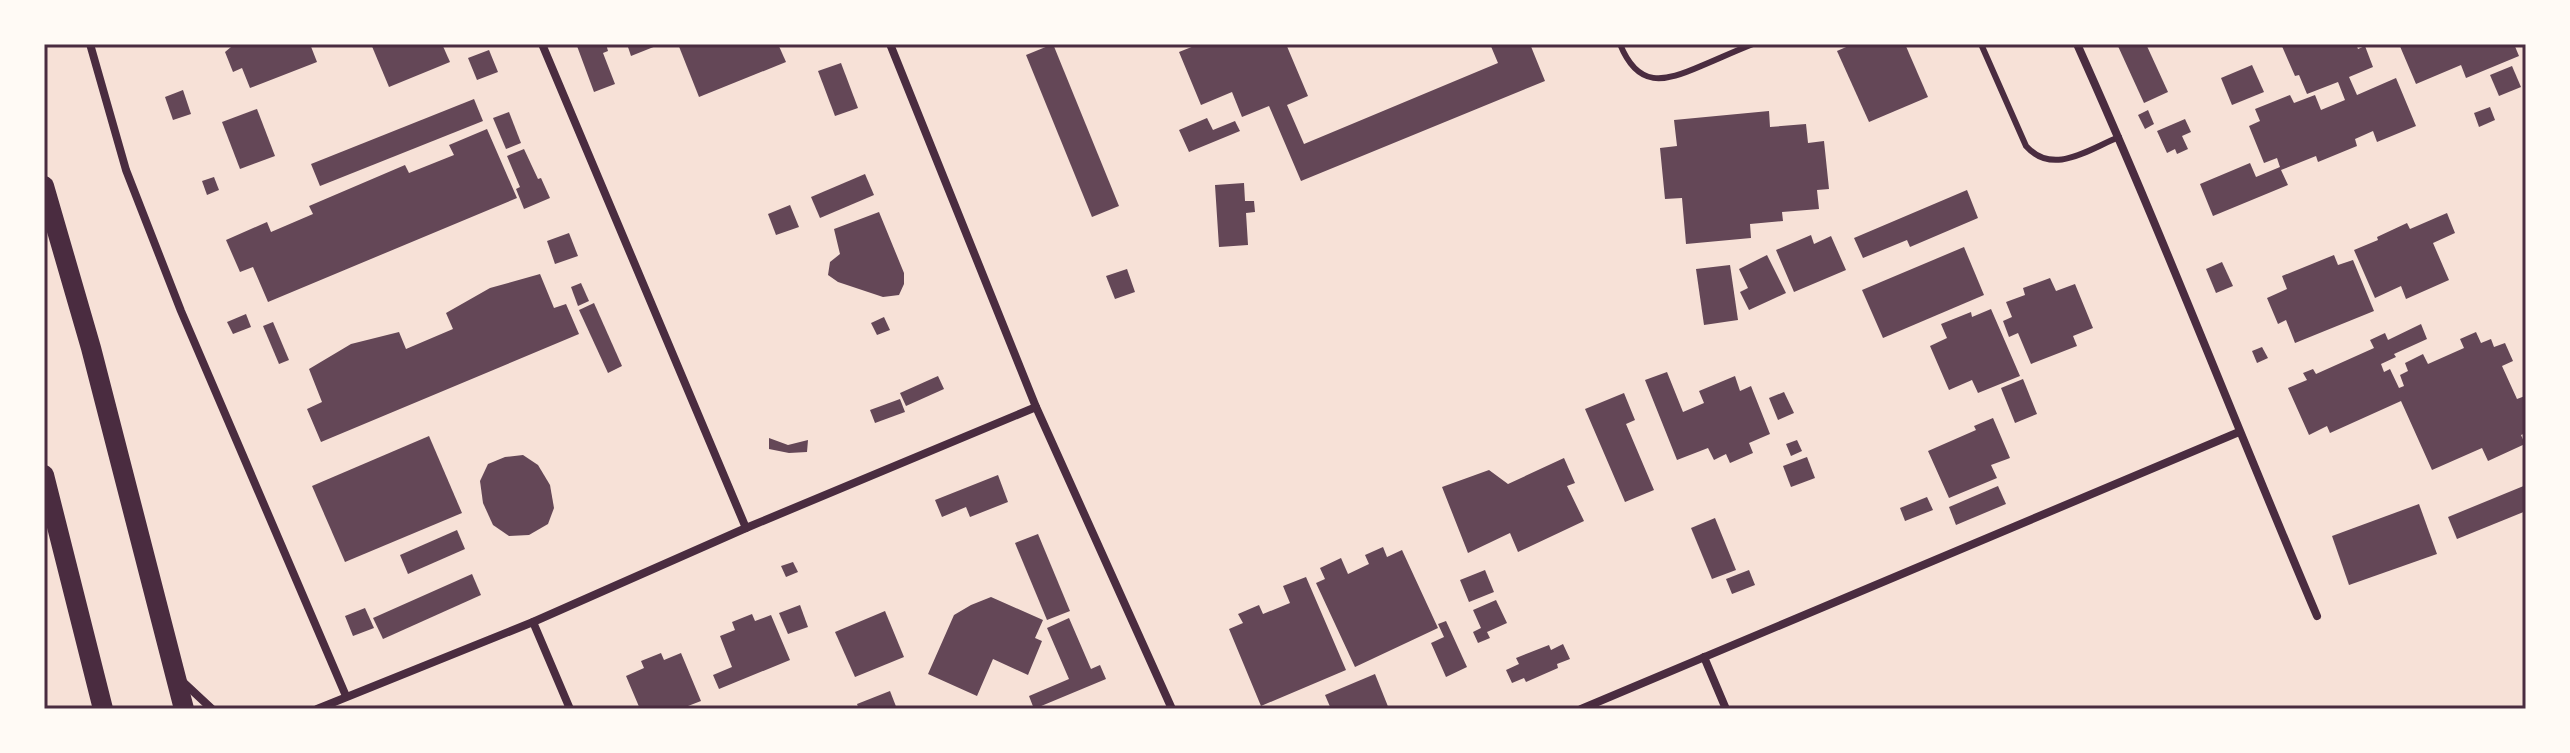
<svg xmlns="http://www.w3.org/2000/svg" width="2570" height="753" font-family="Quicksand,sans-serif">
<rect width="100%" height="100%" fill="#f7e1d7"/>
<g fill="#644757">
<polygon points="230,44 310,44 317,62 250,88 242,68 233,72 225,52 231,47"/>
<polygon points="371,44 442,44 450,62 389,87"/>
<polygon points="583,44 606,44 608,51 603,53 615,84 594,92 577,46"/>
<polygon points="627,44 661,44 631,56"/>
<polygon points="678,44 778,44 786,62 699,97"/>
<polygon points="1053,44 1119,206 1092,217 1026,55"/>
<polygon points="1199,44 1286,44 1308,96 1287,105 1304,144 1498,63 1490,44 1530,44 1545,81 1301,181 1269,106 1242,117 1232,92 1201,105 1179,52"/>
<polygon points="1853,44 1905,44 1928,97 1869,122 1837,51"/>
<polygon points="2117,44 2146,44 2168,92 2144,103"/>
<polygon points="2281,44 2356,44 2358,49 2365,46 2373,67 2349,77 2357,95 2396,78 2416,126 2377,142 2373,131 2355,139 2357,146 2318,162 2316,156 2281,170 2288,185 2213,216 2200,184 2250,163 2256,177 2280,167 2277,158 2264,163 2249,126 2260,121 2255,109 2290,95 2294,103 2315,95 2321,110 2345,100 2338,82 2307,94 2299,75 2295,76"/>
<polygon points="2399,44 2429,44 2430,47 2437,44 2514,44 2519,56 2466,78 2461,65 2416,84"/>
<polygon points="489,50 498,72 477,80 468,58"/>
<polygon points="841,63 858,108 835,116 818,71"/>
<polygon points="2252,65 2264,92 2232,105 2221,78"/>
<polygon points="2512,66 2521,87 2499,96 2490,75"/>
<polygon points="183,90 191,114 173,120 165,97"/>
<polygon points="474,99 483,121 320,186 311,164"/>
<polygon points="2490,107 2495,120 2479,127 2474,113"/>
<polygon points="257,109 275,156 240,169 222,122"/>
<polygon points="2148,110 2154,124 2145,129 2138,115"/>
<polygon points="1769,111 1770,127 1806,124 1808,143 1824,141 1829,189 1817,190 1819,209 1782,212 1783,221 1750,224 1751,238 1686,244 1682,198 1665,199 1660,148 1677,146 1674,120"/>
<polygon points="509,112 521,143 506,149 493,118"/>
<polygon points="1207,118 1213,130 1235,121 1240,131 1189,152 1179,130"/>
<polygon points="2185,119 2191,132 2182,136 2188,149 2177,154 2175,149 2167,153 2157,131"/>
<polygon points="487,129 517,198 268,302 253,267 240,272 226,240 267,222 271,232 313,214 309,206 405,165 409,173 454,155 449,145"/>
<polygon points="524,149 538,179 541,178 550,198 524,209 516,189 520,187 507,156"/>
<polygon points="865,174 874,195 820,218 811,197"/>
<polygon points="214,177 219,190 207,195 202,181"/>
<polygon points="1244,183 1245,201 1254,201 1255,212 1246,213 1248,245 1219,247 1215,185"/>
<polygon points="1967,190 1978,218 1910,247 1907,240 1863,258 1854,238"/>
<polygon points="790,205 799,227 776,235 768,214"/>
<polygon points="879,212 904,273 904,284 899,295 883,297 838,282 828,275 830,262 840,254 834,229"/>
<polygon points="2447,213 2455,233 2433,243 2449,280 2406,299 2401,286 2375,298 2354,250 2378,240 2377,237 2407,223 2410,229"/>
<polygon points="569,233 578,256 555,264 547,241"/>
<polygon points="1811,235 1814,244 1831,236 1846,270 1794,292 1776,250"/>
<polygon points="1964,247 1984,295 1883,338 1862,290"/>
<polygon points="1767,255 1786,293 1749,310 1740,292 1748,288 1739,269"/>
<polygon points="2334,255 2338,265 2353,260 2374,311 2295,343 2286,320 2278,324 2267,298 2287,289 2282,276"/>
<polygon points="2222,262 2233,286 2216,293 2206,269"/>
<polygon points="1730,265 1738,320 1704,325 1696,269"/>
<polygon points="1127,269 1135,292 1115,299 1106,276"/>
<polygon points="540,274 554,308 566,304 579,334 321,442 307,409 322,402 309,369 351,344 399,332 406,349 453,329 446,313 490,288"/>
<polygon points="2050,278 2056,291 2075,284 2093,328 2073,336 2077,346 2031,364 2018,333 2009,337 2003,321 2012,317 2006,302 2025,295 2023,288"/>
<polygon points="581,283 589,301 578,306 571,287"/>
<polygon points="594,303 622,366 608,373 579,310"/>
<polygon points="1991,309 2020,376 1978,393 1972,380 1949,390 1930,346 1947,338 1941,324 1971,312 1972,317"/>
<polygon points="246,314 251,327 233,334 227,322"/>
<polygon points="884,317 890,330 877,335 871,323"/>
<polygon points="273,322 289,360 279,364 263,326"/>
<polygon points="2421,324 2427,339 2394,354 2396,357 2381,364 2384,372 2390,369 2399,388 2404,386 2400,375 2408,371 2405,363 2423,354 2428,364 2464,348 2460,339 2476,332 2481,343 2491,339 2494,347 2505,343 2513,361 2502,366 2517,399 2525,396 2526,398 2526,433 2521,435 2525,444 2488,461 2482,448 2432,470 2401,401 2330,433 2327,426 2309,435 2288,388 2307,380 2303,373 2313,369 2316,374 2374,348 2370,340 2385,333 2388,340"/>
<polygon points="2262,347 2268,358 2257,363 2252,351"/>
<polygon points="1667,372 1683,412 1704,403 1699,391 1735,376 1740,391 1751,386 1770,434 1749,443 1753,453 1730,463 1726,454 1714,460 1708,448 1677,460 1645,380"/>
<polygon points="938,376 944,389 906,406 900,393"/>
<polygon points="2023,379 2037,414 2015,423 2001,388"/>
<polygon points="1784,392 1794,413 1778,420 1769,398"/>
<polygon points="1624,393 1635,420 1626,424 1654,490 1625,502 1585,409"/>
<polygon points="900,399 905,412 875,423 870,410"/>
<polygon points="1993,418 2010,458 1991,465 1997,478 1949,498 1928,451 1976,430 1974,426"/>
<polygon points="429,436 462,513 345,562 312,486"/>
<polygon points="769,438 788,445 808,440 807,452 789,453 769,449"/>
<polygon points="1797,440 1802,451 1791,456 1786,444"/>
<polygon points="523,455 538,465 550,485 554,508 548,524 529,535 509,536 493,525 483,503 480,481 488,464 505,457"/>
<polygon points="1807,457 1815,478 1791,487 1783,466"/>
<polygon points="1564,458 1575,483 1567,486 1584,521 1518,552 1510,533 1468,553 1442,487 1489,470 1508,484"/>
<polygon points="998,475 1008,502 970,517 966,507 942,517 935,500"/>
<polygon points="2526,485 2526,511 2457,539 2448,517"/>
<polygon points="1998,486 2006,504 1956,525 1949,507"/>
<polygon points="1927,497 1933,510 1905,521 1900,508"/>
<polygon points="2419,504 2437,554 2349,585 2332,536"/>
<polygon points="1715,518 1736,570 1712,579 1691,528"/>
<polygon points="457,530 465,549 408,574 400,555"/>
<polygon points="1038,534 1070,611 1047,620 1015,543"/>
<polygon points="1383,547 1387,557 1402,550 1438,628 1355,667 1316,583 1325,579 1320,568 1341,558 1348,574 1369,564 1365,555"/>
<polygon points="793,562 798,572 786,577 781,566"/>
<polygon points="1485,570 1494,592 1469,602 1460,580"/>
<polygon points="1749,570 1755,585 1732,594 1726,579"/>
<polygon points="472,574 481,595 383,639 373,618"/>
<polygon points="1306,577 1346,670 1261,706 1229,629 1243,623 1238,614 1259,605 1263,614 1290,603 1283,586"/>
<polygon points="991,597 1043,620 1035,638 1042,641 1028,675 993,659 977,696 928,674 954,615 971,605"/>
<polygon points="1496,600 1507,623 1487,632 1490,638 1478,643 1473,632 1481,628 1473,610"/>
<polygon points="800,605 808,627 788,634 779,613"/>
<polygon points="365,608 374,628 353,636 345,616"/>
<polygon points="885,611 904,657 855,677 835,632"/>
<polygon points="752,614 755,621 771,615 790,660 719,689 713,675 732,667 720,636 735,630 732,622"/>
<polygon points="1069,618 1091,669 1100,665 1106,679 1034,709 1029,696 1069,679 1047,628"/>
<polygon points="1446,621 1467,667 1446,677 1431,643 1444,637 1438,624"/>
<polygon points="1563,644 1570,659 1557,664 1558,668 1526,682 1524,678 1512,683 1506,670 1519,664 1516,658 1549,645 1551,650"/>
<polygon points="661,653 664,660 681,653 701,701 688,706 689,709 640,709 626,676 644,668 641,661"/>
<polygon points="1375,674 1389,709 1331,709 1325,695"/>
<polygon points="890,691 897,709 859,709 857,704"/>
</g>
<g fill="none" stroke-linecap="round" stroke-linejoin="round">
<g stroke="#4a2c40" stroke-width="6">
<path d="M1620,44C1638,89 1664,82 1701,66C1718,59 1735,51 1753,44"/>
<path d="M1981,44L2026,146C2053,176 2087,150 2119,137"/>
</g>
<g stroke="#4a2c40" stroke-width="8">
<polyline points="90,44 126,170 181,311 346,696"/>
<polyline points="542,44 746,528"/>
<polyline points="890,44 1036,407 1172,709"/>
<path d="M2077,44C2162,233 2236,426 2317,616"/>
<polyline points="533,622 570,709"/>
<polyline points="1704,657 1726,709"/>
<polyline points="183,682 212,709"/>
<polyline points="317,709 533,622 746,528 1036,407"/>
<polyline points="1581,709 2239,432"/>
</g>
<g stroke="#4a2c40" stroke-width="20">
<polyline points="44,186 91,348 184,709"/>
<polyline points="44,475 103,709"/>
</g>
</g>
<rect width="2570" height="753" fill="none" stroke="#fffaf5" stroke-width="92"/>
<rect x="46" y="46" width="2478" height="661" fill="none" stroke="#4a2c40" stroke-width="3"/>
</svg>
